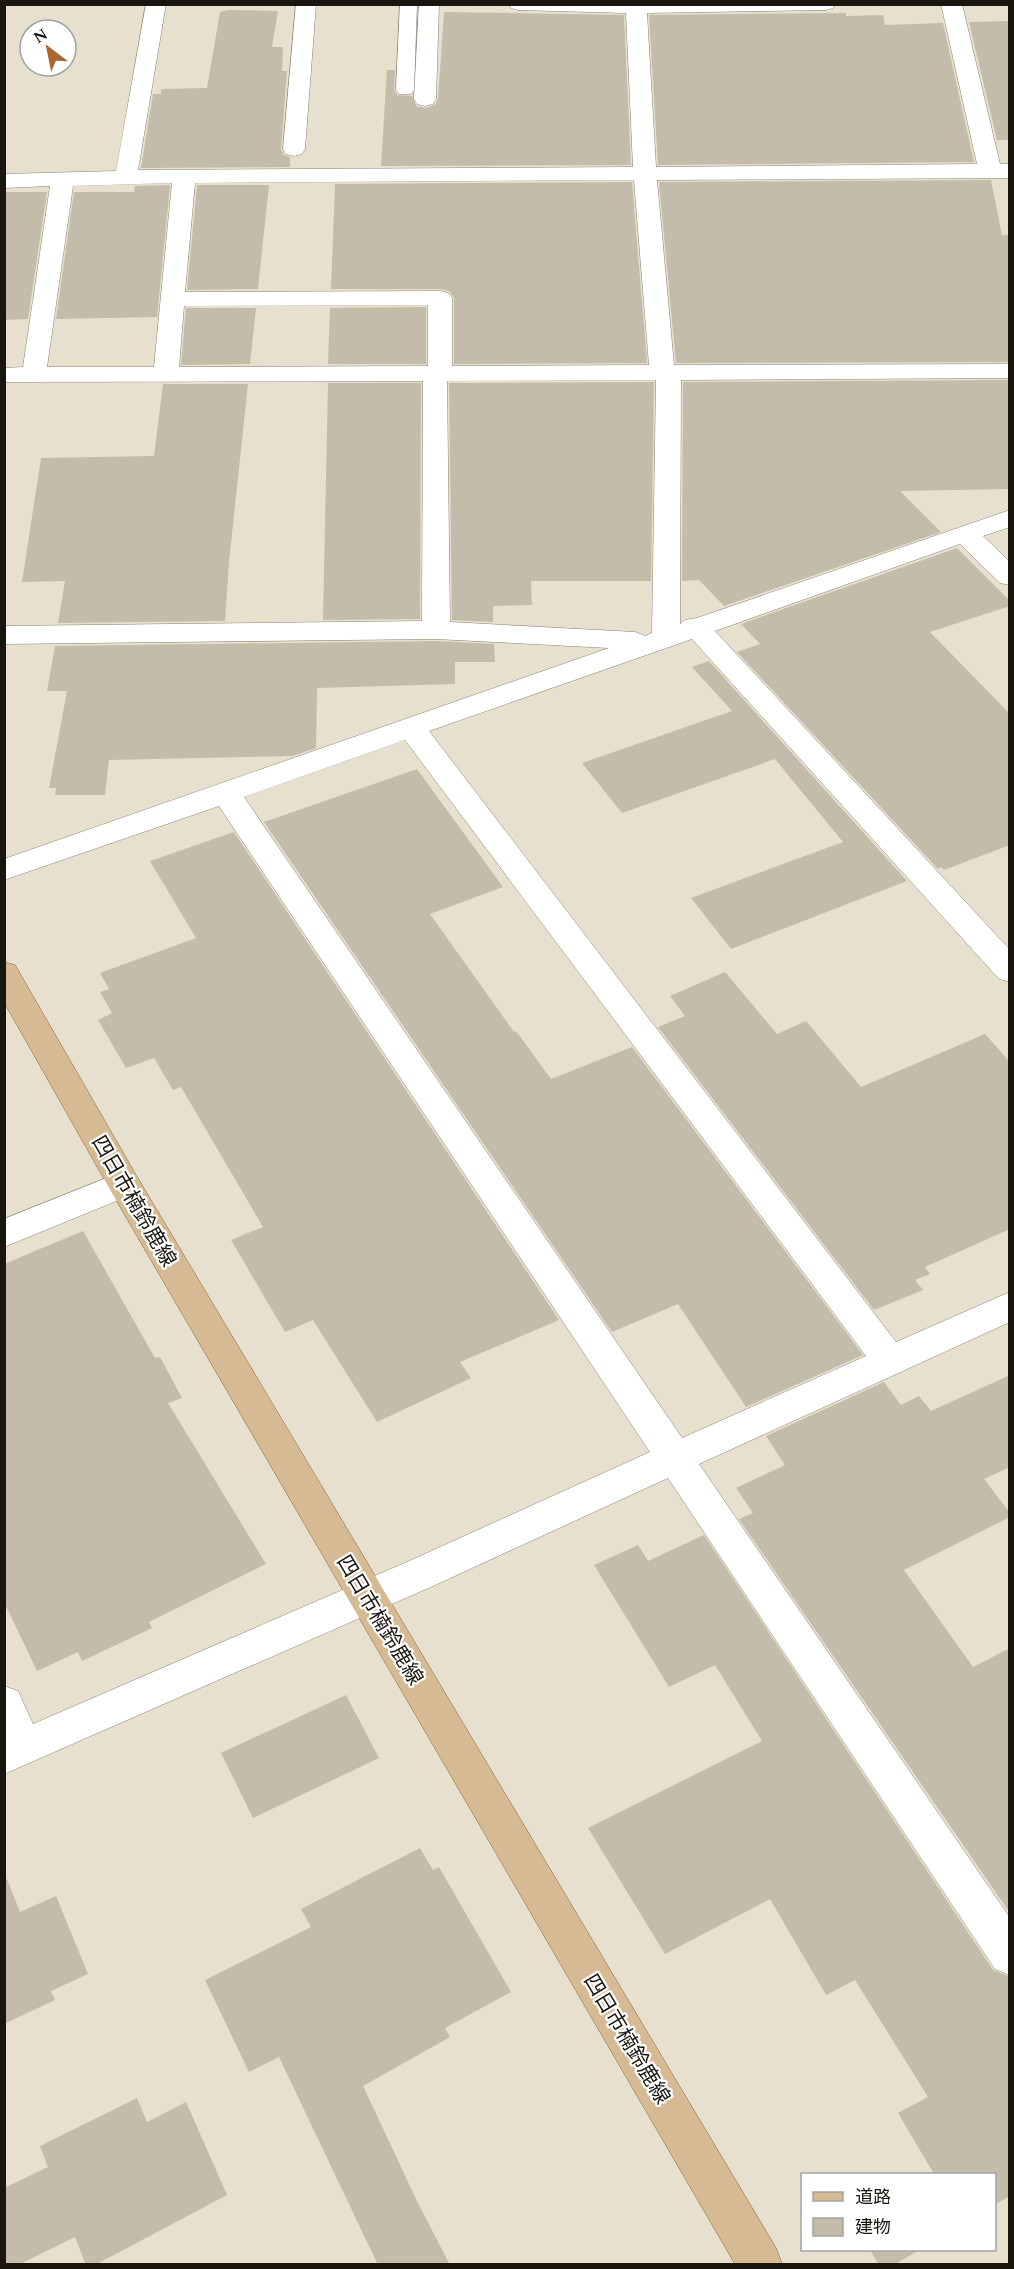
<svg xmlns="http://www.w3.org/2000/svg" width="1014" height="2269" font-family="Spectral,'Noto Sans JP',serif">
<rect width="100%" height="100%" fill="#e8e0ce"/>
<g fill="#c4bcab">
<polygon points="228,10 278,11 272,47 283,47 282,71 287,71 281,149 284,155 290,157 290,167 141,168 153,94 161,94 161,89 207,88 220,12"/>
<polygon points="444,12 624,15 631,165 381,166 387,70 395,70 394,90 397,95 412,96 416,106 426,108 435,105 438,99"/>
<polygon points="846,13 846,16 883,15 885,25 943,23 974,162 658,165 649,15"/>
<polygon points="1010,21 1010,140 997,140 969,22"/>
<polygon points="991,180 1002,235 1010,235 1010,362 676,363 659,182"/>
<polygon points="632,182 647,363 454,364 454,298 449,291 440,289 331,289 335,184"/>
<polygon points="170,185 157,317 56,319 74,192 134,192 135,186"/>
<polygon points="197,185 269,185 258,289 187,290"/>
<polygon points="4,192 47,192 28,319 4,320"/>
<polygon points="426,307 426,364 328,364 330,308"/>
<polygon points="186,308 256,308 250,364 181,365"/>
<polygon points="1010,380 1010,489 900,491 941,532 724,606 699,580 682,581 683,382"/>
<polygon points="654,382 651,581 531,581 532,605 493,606 493,622 452,620 449,383"/>
<polygon points="328,383 421,383 420,619 323,620"/>
<polygon points="163,384 248,384 229,562 225,621 58,623 65,581 22,582 41,458 154,456"/>
<polygon points="957,548 1010,601 1010,606 930,632 1010,714 1010,845 944,870 941,867 938,869 737,652 760,644 741,624"/>
<polygon points="436,641 494,644 495,662 455,662 455,684 317,688 316,748 293,756 109,760 105,795 55,795 56,788 49,788 67,691 47,691 55,646"/>
<polygon points="709,661 907,881 731,949 691,898 843,842 775,759 622,813 582,763 732,711 692,667"/>
<polygon points="417,769 503,887 430,914 514,1032 516,1031 551,1079 632,1047 863,1355 746,1407 678,1304 612,1332 264,822"/>
<polygon points="234,832 559,1320 460,1362 471,1378 377,1422 313,1320 285,1332 231,1240 263,1227 181,1087 173,1090 154,1058 126,1068 98,1020 112,1013 100,992 109,989 100,973 196,938 150,861"/>
<polygon points="725,972 777,1034 806,1021 861,1087 985,1034 1010,1062 1010,1229 925,1267 930,1274 915,1280 923,1290 874,1310 658,1027 685,1016 670,996"/>
<polygon points="83,1231 155,1358 160,1357 182,1398 168,1403 266,1564 149,1622 152,1628 82,1661 78,1652 37,1671 4,1602 4,1264"/>
<polygon points="1010,1375 1010,1467 984,1479 1010,1513 1010,1517 904,1570 973,1667 1010,1648 1010,1913 739,1519 753,1513 736,1488 785,1465 766,1436 884,1382 901,1405 919,1396 931,1411"/>
<polygon points="704,1535 993,1970 1010,1977 1010,2196 994,2205 994,2175 933,2175 934,2174 898,2113 928,2097 855,1980 826,1995 770,1899 665,1954 588,1828 762,1741 715,1665 669,1687 594,1565 638,1545 648,1561"/>
<polygon points="346,1695 379,1758 253,1818 221,1753"/>
<polygon points="420,1848 433,1870 439,1867 511,1992 445,2028 450,2037 363,2086 417,2201 450,2265 378,2265 279,2057 249,2072 205,1980 311,1927 301,1909"/>
<polygon points="7,1879 20,1912 56,1896 88,1974 51,1991 55,2000 4,2024 4,1880"/>
<polygon points="137,2098 147,2122 186,2102 227,2195 95,2265 86,2265 75,2237 18,2265 4,2265 4,2188 48,2167 40,2146"/>
<polygon points="870,2250 919,2250 894,2265 879,2265"/>
</g>
<g fill="none" stroke-linecap="round" stroke-linejoin="round">
<defs>
<polygon id="lane" points="400,4 417,4 414,90 411,94 399,94 396,90"/>
<g id="street">
<path d="M146,4H166L138,170L633,167L626,13L518,10L511,8L508,4H836L833,8L826,10L647,13L656,167L977,164L941,4H962L1000,164H1010V178L657,180L674,365L1010,364V378L681,380L680,624L685,620L697,618L1010,510V527L983,536L1010,562V585L1000,583L960,544L715,631L1010,950V982L999,979L692,639L429,731L896,1342L1010,1292V1322L699,1464L1010,1918V1975L995,1969L668,1478L433,1586L4,1774V1686L18,1691L33,1724L407,1562L650,1452L219,806L4,880V859L609,648L436,639L4,644V626L422,621L423,381L4,382V368L23,367L50,186L4,188V174L116,171ZM634,180L649,365L452,366V298L448,293L440,291L185,292L195,183ZM172,183L154,367H47L73,186ZM428,305V366L179,367L184,306ZM656,380L652,633L645,636L635,632L450,622L447,381ZM405,740L866,1356L682,1438L244,797Z"/>
<polygon points="296,4 316,4 305,149 302,154 294,156 286,154 283,149"/>
<polygon points="419,4 439,4 436,99 433,104 425,106 417,104 414,99"/>
<polygon points="124,1171 136,1175 141,1184 136,1193 4,1247 4,1219"/>
</g>
<polygon id="primary" points="4,962 15,965 136,1175 776,2248 782,2264 735,2264 112,1193 4,1002"/>
</defs>
<use href="#lane" stroke="#8a8372" stroke-width="1"/>
<use href="#street" stroke="#8a8372" stroke-width="1"/>
<use href="#primary" stroke="#826336" stroke-width="1"/>
<use href="#lane" fill="#fff" fill-rule="evenodd"/>
<use href="#street" fill="#fff" fill-rule="evenodd"/>
<use href="#primary" fill="#d6ba93" fill-rule="evenodd"/>
</g>
<g text-anchor="middle" stroke-width="4.5" stroke-linejoin="round" paint-order="stroke">
<g font-size="21" fill="#191610" stroke="#fff">
<text transform="translate(134 1201) rotate(60)" y="7">四日市楠鈴鹿線</text>
<text transform="translate(380 1620) rotate(59)" y="7">四日市楠鈴鹿線</text>
<text transform="translate(627 2039) rotate(59)" y="7">四日市楠鈴鹿線</text>
</g>
</g>
<rect width="1014" height="2269" fill="none" stroke="#191610" stroke-width="12"/>
<rect x="801" y="2173" width="195" height="78" fill="#ffffff" stroke="#a3a29f" stroke-width="1.5"/>
<rect x="813" y="2192" width="30" height="9" fill="#d6ba93" stroke="#a3a29f" stroke-width="1.5"/>
<text x="855" y="2203" font-size="18" fill="#191610">道路</text>
<rect x="813" y="2218" width="30" height="18" fill="#c4bcab" stroke="#a3a29f" stroke-width="1.5"/>
<text x="855" y="2233" font-size="18" fill="#191610">建物</text>
<g transform="translate(48 48) rotate(328)"><circle r="28" fill="#ffffff" stroke="#a3a29f" stroke-width="1.5"/>
<path d="M0-4.5L10 22L0 15L-10 22Z" fill="#a96733"/>
<text y="-9" font-size="16" font-weight="bold" text-anchor="middle" fill="#191610">N</text>
</g>
</svg>
